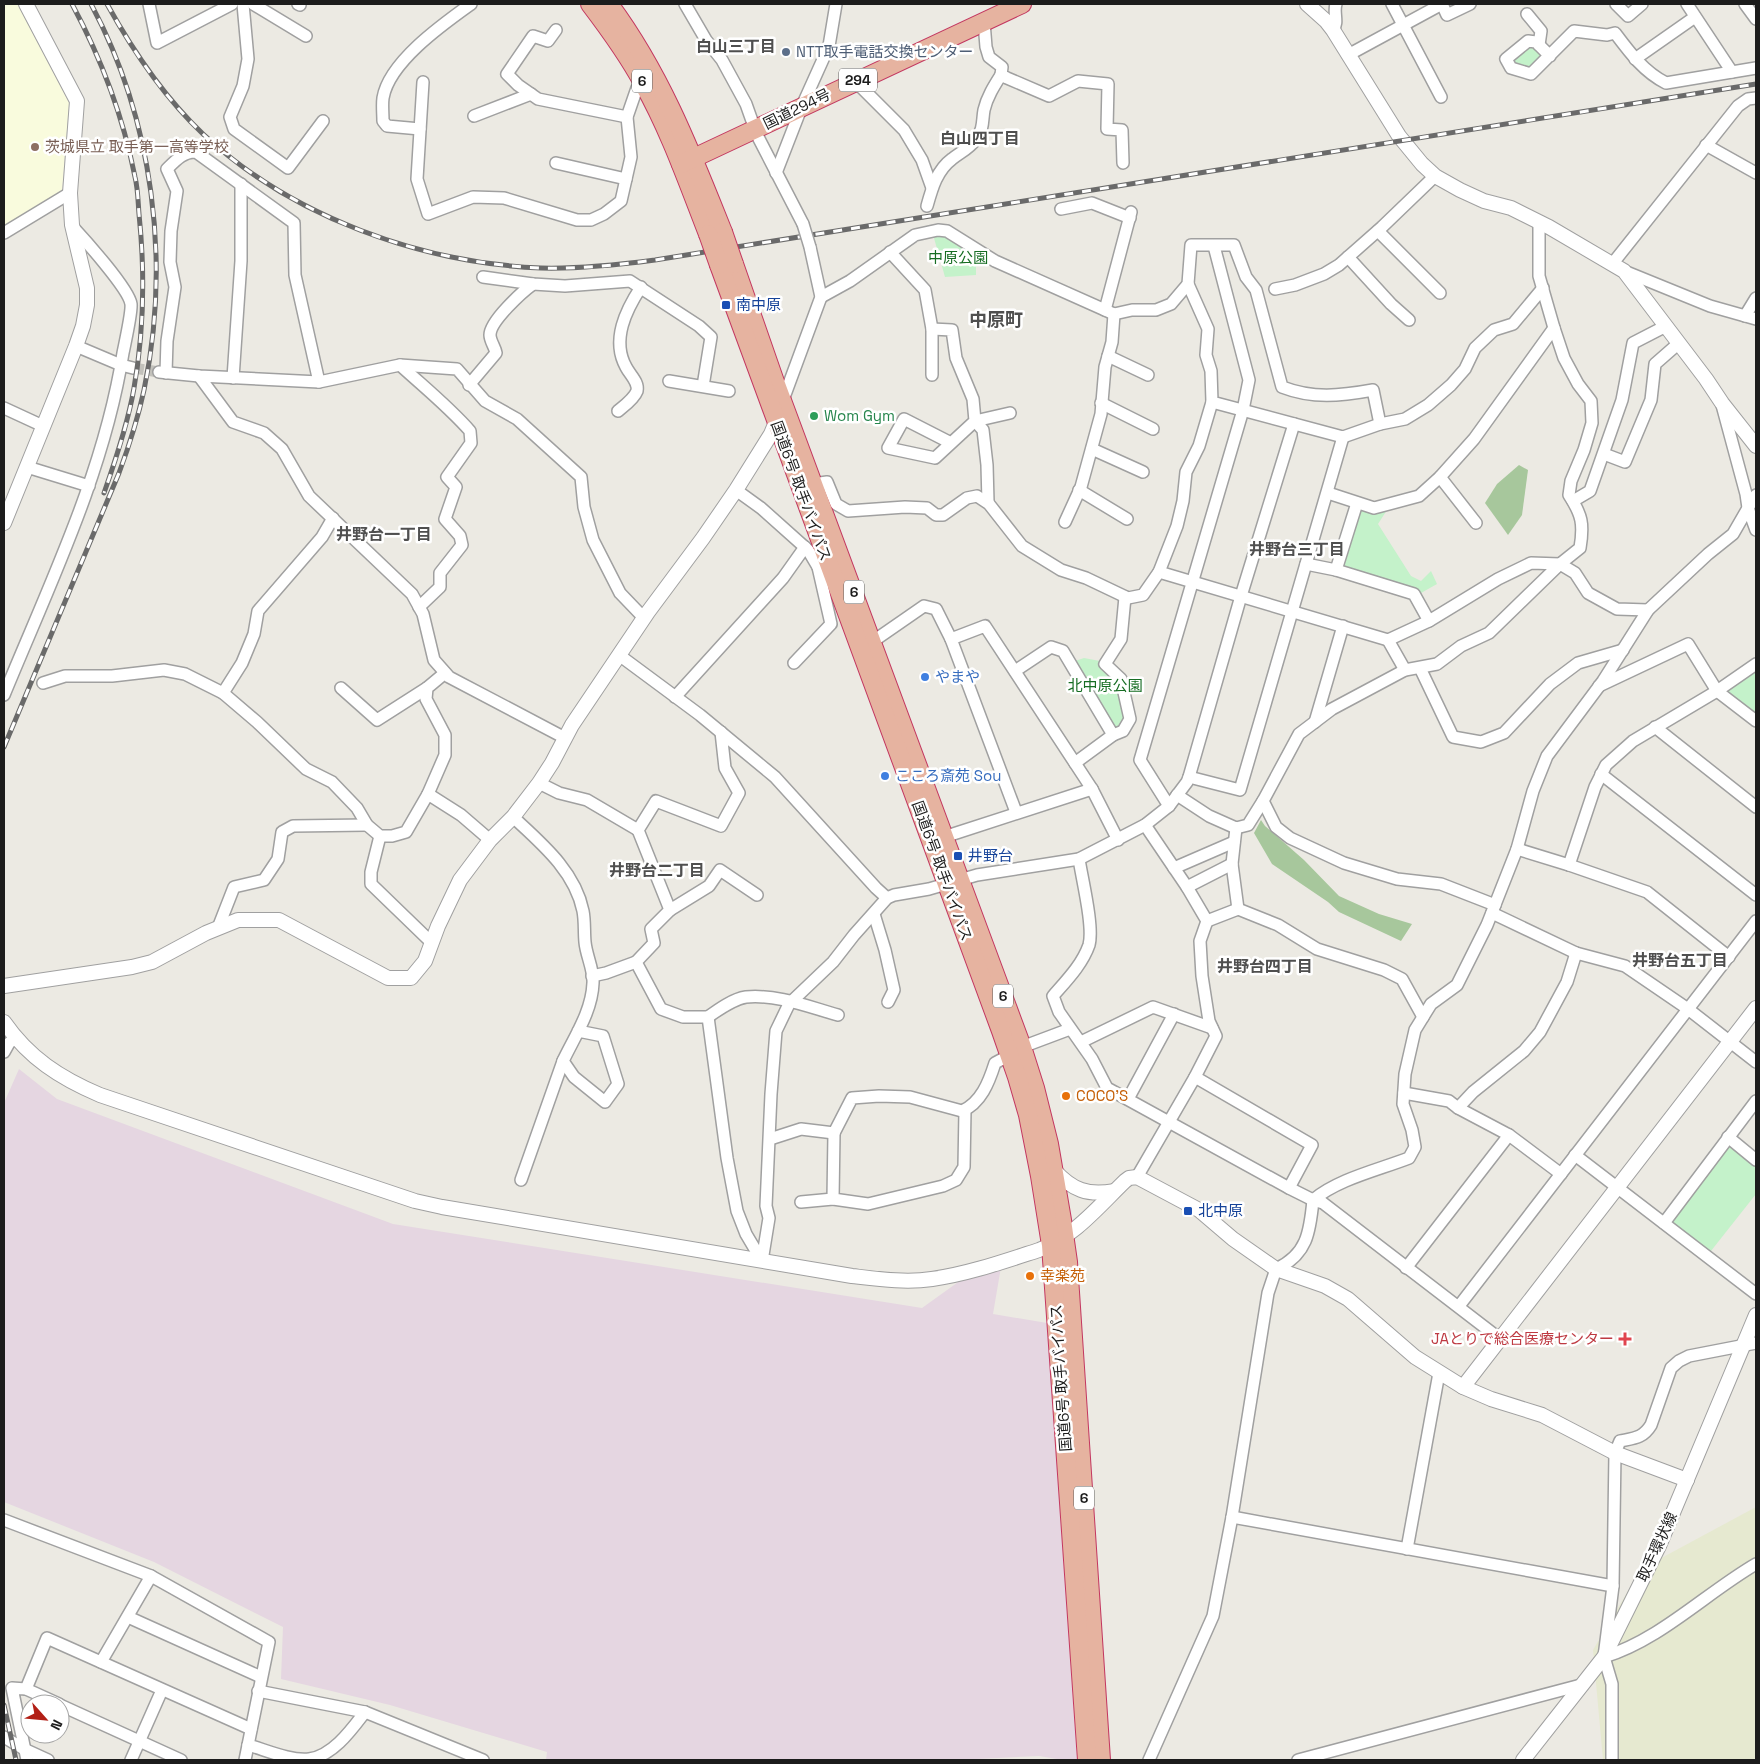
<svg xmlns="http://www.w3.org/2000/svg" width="1760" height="1764" font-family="'Space Grotesk','Noto Sans JP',sans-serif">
<rect width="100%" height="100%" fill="#eceae3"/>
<polygon fill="#e5d6e1" points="19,1069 57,1099 393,1224 922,1308 961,1280 1001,1267 993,1314 1047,1323 1077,1760 1063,1760 1039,1756 956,1760 546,1760 547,1752 390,1705 281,1679 283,1627 154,1562 4,1502 4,1103"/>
<polygon fill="#f9fbdd" points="4,4 17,4 20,9 69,103 62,190 4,229"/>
<polygon fill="#e6e9d0" points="1756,1507 1756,1760 1603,1760 1593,1650 1641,1569"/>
<g fill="#a7c79c">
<polygon points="1519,465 1528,470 1522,515 1508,535 1485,503 1497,484"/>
<polygon points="1261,820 1265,826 1304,860 1339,896 1379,914 1412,924 1401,941 1339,912 1328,902 1272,864 1254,833"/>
</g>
<g fill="#c4f2ca">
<polygon points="1531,46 1542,53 1542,58 1531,69 1515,65 1513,60"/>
<polygon points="938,230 976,249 976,275 945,277 932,231"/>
<polygon points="1396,496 1378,524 1411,576 1421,581 1431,571 1437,584 1421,593 1341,568 1362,508"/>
<polygon points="1084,658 1100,661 1120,676 1130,719 1113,735 1072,662"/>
<polygon points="1756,664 1756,721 1717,691"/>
<polygon points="1728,1137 1756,1160 1756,1194 1707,1256 1664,1223"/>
</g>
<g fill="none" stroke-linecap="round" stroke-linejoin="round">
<polyline stroke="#c2c1bb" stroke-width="11" stroke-dasharray="11 5.5" stroke-linecap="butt" points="133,368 159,372"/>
<defs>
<g id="minor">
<polyline points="149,4 157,43 232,4"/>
<polyline points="243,4 248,59 243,86 230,117 234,129 288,168 323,121"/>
<polyline points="253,4 306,36"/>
<polyline points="298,4 300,5"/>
<polyline points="685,4 706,40 722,60 746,104 757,135 803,224"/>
<polyline points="1392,4 1441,97"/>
<polyline points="1442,4 1447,15 1470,4"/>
<polyline points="1616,4 1628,16 1642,4"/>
<polyline points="1687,4 1732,72"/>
<polyline points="1745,4 1756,19"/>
<polyline points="1527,14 1541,31 1539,45"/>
<polyline points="984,22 986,47 989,57 1002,67 1001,75 1007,78 1049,96 1078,81 1108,84 1107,129 1122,130 1123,163"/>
<polyline points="556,30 548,41 533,36 507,74 518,85 538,99 627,117"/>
<path d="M1333,30C1339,22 1333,13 1336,4"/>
<polyline points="1348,55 1442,4"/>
<path d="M1550,56L1536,42L1528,41L1506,59L1511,68L1531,74L1574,31L1607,35L1615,33C1630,53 1644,72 1666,83L1756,68"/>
<polyline points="1635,59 1695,17"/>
<polyline points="855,81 904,130 922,160 932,188"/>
<polyline points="423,82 417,179 428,214 473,197 504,198 577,220 591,220 604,214 621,201 631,157 627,117 637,88 643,83"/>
<polyline points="474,116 531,94"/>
<path d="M420,129L387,126L383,121C383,114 382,105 383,98C389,62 443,24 471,4"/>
<polyline points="1706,145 1756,173"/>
<polyline points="556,163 626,179"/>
<polyline points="776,173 802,106 829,46 836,4"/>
<path d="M927,206C932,188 937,170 952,159C961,152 970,148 976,139C984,129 982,121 984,110C987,97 994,86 1001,75"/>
<polyline points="1061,209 1092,203 1130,218"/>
<polyline points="1378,231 1440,293"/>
<polyline points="4,233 70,193"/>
<polyline points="890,252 925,290 932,329 932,375"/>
<polyline points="1348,257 1391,304 1409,320"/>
<polyline points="1613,263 1738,106 1748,99 1756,98"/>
<polyline points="1624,271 1710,306 1756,319"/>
<polyline points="483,277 533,284 565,286 630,281 699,326 711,337 703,386"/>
<polyline points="1188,284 1208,329 1206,355 1211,371 1212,402 1343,437 1380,424 1405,419 1428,405 1451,385 1465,369 1475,348 1494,330 1513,324 1543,288"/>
<polyline points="1275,289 1295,285 1324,274 1339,265 1382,227 1435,176"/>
<path d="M821,297L850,281L915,235L938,230L947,231L995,261L1114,314L1132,310H1156L1171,304L1188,284L1191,245H1234L1246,277L1256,290L1282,387C1313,399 1340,396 1373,390L1380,424"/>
<polyline points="1105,310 1131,212"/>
<polyline points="1745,316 1756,298"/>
<polyline points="932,329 952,330 956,358 973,399 975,421 935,458 888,448 904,419 951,443"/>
<polyline points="76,346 121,365 133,368"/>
<polyline points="1108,356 1148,375"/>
<path d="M400,365C424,387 449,407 470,431L471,443L447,477L456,487L445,519L460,536L462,545L440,573V587L419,607"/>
<polyline points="159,372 199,376 319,382 400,365 457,369 485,401 517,419 581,477 584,507 593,540 620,593 644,618"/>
<path d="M166,373L167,341L175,287L170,262L171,231L177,191L167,169C175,161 184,151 196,152L294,223L295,275L319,382"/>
<polyline points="199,376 233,422 264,433 282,449 309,496 412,594 423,614 434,660 449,677 565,738"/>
<polyline points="233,378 241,261 241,184"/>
<polyline points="669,381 729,391"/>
<path d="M469,385L496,353C495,347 490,341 490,335C490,321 522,292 533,284"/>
<polyline points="783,400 821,297 810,247"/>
<polyline points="1101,403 1153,429"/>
<polyline points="4,408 43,426"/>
<path d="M618,411C624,406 634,399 637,391C639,382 630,375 626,367C611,340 626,310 641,287"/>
<polyline points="1092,449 1143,472"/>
<polyline points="1604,454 1625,462 1651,400 1655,364 1679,343"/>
<polyline points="27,467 89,486"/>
<polyline points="1440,477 1476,523"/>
<path d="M813,484L827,482L836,504L848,511L905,507L927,508L936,515H943L967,498L977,496L989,504L1022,546L1061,570L1086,578L1128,598L1143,595L1159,572L1388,640L1429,621L1498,579L1531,563L1560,564L1580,548C1584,524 1582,515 1569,495L1571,481L1584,450L1592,423L1591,401L1578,384L1564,358L1554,328L1539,276V222"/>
<polyline points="736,490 761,508 808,550 818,567 828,563"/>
<polyline points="1079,490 1127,519"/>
<polyline points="1328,493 1374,508 1419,496 1440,477 1474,439 1554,328"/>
<polyline points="1756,495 1748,508 1756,530"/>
<polyline points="1573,501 1590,491 1622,400 1633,343 1666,326"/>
<polyline points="988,502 987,465 983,430 975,421 1010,413"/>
<polyline points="1065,522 1081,487 1101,414 1105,367 1112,342 1114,314"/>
<polyline points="1306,564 1336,570 1414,594 1429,621"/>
<polyline points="1336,570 1357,503"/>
<polyline points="1159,572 1177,526 1183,501 1186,472 1199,446 1212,402"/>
<polyline points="1388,640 1405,670"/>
<polyline points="872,642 924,606 936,609 951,639"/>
<polyline points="619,655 700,715 775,777 876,888 887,898"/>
<polyline points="794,663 831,624 818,567"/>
<polyline points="1420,668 1453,737 1481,742 1504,733 1550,684 1578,663 1623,650"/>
<polyline points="1015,671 1051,647 1063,651 1113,735 1075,763"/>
<polyline points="43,683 65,676 112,676 164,670 185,674 223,693 257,722 306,769 332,782 357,808 367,825 380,836 392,836 406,832 428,794 461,815 490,840"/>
<polyline points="1599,686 1688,644 1717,691 1756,721"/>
<polyline points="341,688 377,720 427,688"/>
<polyline points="223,693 242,663 254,634 258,611 322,537 333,518"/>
<path d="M4,695C50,583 104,473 123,353C125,343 132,312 131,304C129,289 84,239 72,226"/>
<polyline points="675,697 783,578 805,547"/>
<polyline points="1315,722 1343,626"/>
<polyline points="1655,727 1756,807"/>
<polyline points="721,732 725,768 739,793 721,826 656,801 638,830 670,910 651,929 654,943 636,962 661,1009 683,1017 708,1017 727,1158 737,1211 746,1234 762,1261"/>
<polyline points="1113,735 1123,731 1130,719 1121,679 1105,664 1121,639 1125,597"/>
<polyline points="1601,774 1756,895"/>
<polyline points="1189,777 1240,790 1343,437"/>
<polyline points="539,783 559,793 587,800 638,830"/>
<polyline points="428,794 445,755 445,735 426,699 427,688 445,673"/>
<polyline points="1177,795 1209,816 1236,828 1248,825 1263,801 1299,734 1332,709 1405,670 1437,664 1461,646 1489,633 1560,564 1575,573 1588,593 1617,609 1648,610"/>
<polyline points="1263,801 1276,827 1290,838 1344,863 1397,879 1441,884 1495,905"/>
<polyline points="1169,806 1140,760 1243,410 1249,380 1214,246"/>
<polyline points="1016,812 951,639 985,626 1092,789 1118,840"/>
<path d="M513,817C541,843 575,871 583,911C585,921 584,931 585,942C586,955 594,970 593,983C592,1011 575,1036 563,1061L574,1077L605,1102L618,1084L603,1036L578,1031"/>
<polyline points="1236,828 1232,864 1238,909"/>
<polyline points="380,836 371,872 371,884 432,943"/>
<polyline points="944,837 1092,789"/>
<polyline points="1517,849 1569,865 1647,892 1729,957"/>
<path d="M1079,859C1082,879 1094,927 1089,945C1082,965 1066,981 1053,996L1059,1012L1092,1059L1107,1088L1289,1188L1313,1200L1323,1203L1500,1339"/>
<polyline points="1569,865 1595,787 1606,765 1633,741 1717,691 1756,664"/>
<polyline points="1174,868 1234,842"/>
<polyline points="1187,887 1232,864"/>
<polyline points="670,910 709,886 720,870 757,895"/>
<polyline points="1492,913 1576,953 1625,966 1688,1009 1756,1062"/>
<polyline points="874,914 885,950 894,990 888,1002"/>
<polyline points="1207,921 1238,909 1278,925 1317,949 1384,970 1402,979 1423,1017"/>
<polyline points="218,928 234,887 264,880 278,859 282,832 293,826 367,825"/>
<polyline points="592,976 606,973 636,962"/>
<path d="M708,1017C719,1009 733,999 746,997C777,994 809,1007 838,1015"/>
<polyline points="1081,1042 1153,1007 1212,1028"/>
<polyline points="1022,1047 1070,1029"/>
<polyline points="4,1052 9,1043 15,1038"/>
<polyline points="1195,1077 1312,1145 1289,1188"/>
<polyline points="1404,1093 1449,1101 1458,1108 1509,1135 1561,1174"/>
<polyline points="1128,1099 1174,1014"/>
<polyline points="1458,1108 1473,1092 1524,1051 1540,1032 1567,982 1576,953"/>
<polyline points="834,1133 833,1199 868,1204 943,1186 956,1180 964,1167 965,1110"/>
<polyline points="1728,1137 1756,1160"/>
<path d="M770,1139L801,1129L834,1133L852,1098L879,1096L910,1097L962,1111C981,1103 989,1082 995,1063L1010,1055"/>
<polyline points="1575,1155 1756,1294"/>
<polyline points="1137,1177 1195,1077 1216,1036 1209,1021 1202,976 1200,941 1207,921 1187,887 1145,825"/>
<polyline points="521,1180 563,1061"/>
<polyline points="801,1202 833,1199"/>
<polyline points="1664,1223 1756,1101"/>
<polyline points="762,1261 769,1218 766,1206 771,1094 776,1031 789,1004 833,962 854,935 887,898 894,895 929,889 977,875 1079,859 1145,825 1169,806 1187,782 1189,777 1241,596 1294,424"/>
<polyline points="1406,1268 1509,1135"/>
<polyline points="1459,1306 1756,921"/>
<polyline points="1232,1517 1613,1586"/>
<polyline points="4,1520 151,1576 269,1642 245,1760"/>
<polyline points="1407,1549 1439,1373"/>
<polyline points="128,1617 261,1677"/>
<path d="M1604,1657C1660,1640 1706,1593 1756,1564"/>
<polyline points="101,1662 151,1576"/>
<polyline points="26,1689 47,1638 251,1729"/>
<polyline points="258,1691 365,1712 483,1760"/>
<polyline points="60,1705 181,1760"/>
<polyline points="4,1737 24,1749 48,1760"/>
<path d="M248,1745C266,1750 290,1761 309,1759C333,1756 352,1729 365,1712"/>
<polyline points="27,1760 12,1688 26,1689 59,1704"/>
<polyline points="131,1760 162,1690"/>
<path d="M1149,1760L1213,1616L1232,1517L1268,1293L1276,1269C1307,1255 1310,1232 1313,1200C1338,1179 1378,1170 1409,1158L1415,1147L1412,1130L1403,1104L1405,1074L1415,1030L1431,1004L1457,985L1487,925L1517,849L1533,791L1547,756L1603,681L1648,610L1708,554L1733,534L1748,508L1746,494L1722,405"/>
<polyline points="1298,1760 1581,1685"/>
<path d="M1612,1760V1684L1604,1657L1613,1586L1615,1453L1620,1441C1635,1438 1643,1438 1651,1425L1671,1368L1679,1361L1689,1356L1756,1343"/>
</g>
<g id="tertiary">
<polyline points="1307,4 1326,21 1333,30 1399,136 1422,164 1435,176 1460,190 1484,201 1511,208 1549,227 1624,271 1706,379 1722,403 1756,446"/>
<polyline points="4,523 76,346 83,326 87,305 87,288 72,225 70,193 77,101 26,4"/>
<polyline points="4,986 132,967 152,962 206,933 238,920 279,920 388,978 411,978 425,961 438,926 460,880 490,840 513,817 539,783 552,763 572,725 648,612 703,538 736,490 771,434 778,417"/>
<path d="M4,1022C29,1058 60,1078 100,1095L415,1201L442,1207L852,1276C878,1279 906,1283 932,1279C968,1274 1005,1261 1039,1250C1074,1237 1099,1206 1125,1181L1129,1178L1137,1177L1199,1210L1233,1239L1276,1269L1325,1286L1348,1299L1415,1357L1463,1387L1491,1399L1542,1415L1615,1453L1687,1480"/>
<path d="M1054,1170C1072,1190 1088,1196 1114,1191"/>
<polyline points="1463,1387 1756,1008"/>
<polyline points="1523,1760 1604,1657 1659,1546 1756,1315"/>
</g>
<g id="trunk">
<path d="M590,4C609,29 628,55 643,83C670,131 688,183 708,234"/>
<path d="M609,4C661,74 691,152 723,232"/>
<polyline points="681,164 1022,4"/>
<polyline points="734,264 774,379 1022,1047 1035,1088 1049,1144 1062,1220 1068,1262 1101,1760"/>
<polyline points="719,265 1001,1031 1017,1077 1028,1115 1040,1176 1051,1245 1087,1760"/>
</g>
</defs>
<use href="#minor" stroke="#a0a0a0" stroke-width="14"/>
<use href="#tertiary" stroke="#a0a0a0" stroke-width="16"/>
<use href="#trunk" stroke="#c33760" stroke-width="20"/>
<use href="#minor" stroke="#fff" stroke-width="11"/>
<use href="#tertiary" stroke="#fff" stroke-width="14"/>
<use href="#trunk" stroke="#e6b3a0" stroke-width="18"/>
<defs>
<g id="rail">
<path d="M72,4C101,58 123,116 135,177C138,189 138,202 139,214C145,272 144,331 134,388C128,423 116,459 104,493"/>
<path d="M107,4C133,51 164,97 203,134C292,217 421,263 541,268C579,269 617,265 655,260L1756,84"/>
<path d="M4,747L119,473C129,446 138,418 144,390C171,261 153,120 91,4"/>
<polyline points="4,1705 16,1760"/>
</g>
</defs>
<use href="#rail" stroke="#6a6a6a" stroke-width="5"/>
<use href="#rail" stroke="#fff" stroke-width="3" stroke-dasharray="9" stroke-linecap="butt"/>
<defs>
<polyline id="minor-bridge" points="803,224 810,247"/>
<g id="trunk-bridge">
<polyline points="723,232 734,264"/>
<polyline points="708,234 719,265"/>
</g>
</defs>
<use href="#minor-bridge" stroke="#a0a0a0" stroke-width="14" stroke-linecap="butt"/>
<use href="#trunk-bridge" stroke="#c33760" stroke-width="20" stroke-linecap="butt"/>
<use href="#minor-bridge" stroke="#fff" stroke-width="11"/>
<use href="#trunk-bridge" stroke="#e6b3a0" stroke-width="18"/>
</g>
<circle fill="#5c6f8a" stroke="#fff" stroke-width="2" cx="786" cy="52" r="5"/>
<circle fill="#8d6e63" stroke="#fff" stroke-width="2" cx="35" cy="147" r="5"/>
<g fill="#1a4fb4" stroke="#fff" stroke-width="2">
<rect x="721" y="300" width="10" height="10" rx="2.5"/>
<rect x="953" y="851" width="10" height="10" rx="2.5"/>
<rect x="1183" y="1206" width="10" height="10" rx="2.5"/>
</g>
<circle fill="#2e9e5b" stroke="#fff" stroke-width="2" cx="814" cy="416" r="5"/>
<g fill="#3f7fe0" stroke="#fff" stroke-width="2">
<circle cx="925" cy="677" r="5"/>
<circle cx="885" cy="776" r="5"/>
</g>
<g fill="#e8710a" stroke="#fff" stroke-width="2">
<circle cx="1066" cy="1096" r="5"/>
<circle cx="1030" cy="1276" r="5"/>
</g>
<path fill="#e0444e" stroke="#fff" stroke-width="2" d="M1622.5 1331.5h5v5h5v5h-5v5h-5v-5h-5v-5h5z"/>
<g text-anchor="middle" stroke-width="5" stroke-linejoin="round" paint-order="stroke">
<g fill="#fff" stroke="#606060" stroke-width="1">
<rect x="839" y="68.5" width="38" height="23" rx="4"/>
<rect x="632" y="69.5" width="20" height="23" rx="4"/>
<rect x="844" y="580.5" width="20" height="23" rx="4"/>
<rect x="993" y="984.5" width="20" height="23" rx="4"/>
<rect x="1074" y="1486.5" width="20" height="23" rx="4"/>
</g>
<g font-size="14" font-weight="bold" fill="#1c1c1c">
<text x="858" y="85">294</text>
<text x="642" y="86">6</text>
<text x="854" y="597">6</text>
<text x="1003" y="1001">6</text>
<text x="1084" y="1503">6</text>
</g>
<g font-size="15" fill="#4e5e75" stroke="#fff" text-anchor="start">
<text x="796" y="57">NTT取手電話交換センター</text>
</g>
<g font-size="15" fill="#1c1c1c" stroke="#fff">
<text transform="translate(797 109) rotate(-26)" y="5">国道294号</text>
<text transform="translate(801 491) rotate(70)" y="5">国道6号 取手バイパス</text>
<text transform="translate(942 871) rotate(70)" y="5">国道6号 取手バイパス</text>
<text transform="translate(1061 1378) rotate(-94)" y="5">国道6号 取手バイパス</text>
<text transform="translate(1657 1547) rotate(-65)" y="5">取手環状線</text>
</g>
<g font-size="15" fill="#785e54" stroke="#fff" text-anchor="start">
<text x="45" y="152">茨城県立 取手第一高等学校</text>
</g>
<g font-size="15" fill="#176d23" stroke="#fff">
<text x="958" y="263">中原公園</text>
<text x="1105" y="691">北中原公園</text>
</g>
<g font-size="15" fill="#164399" stroke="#fff" text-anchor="start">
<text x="736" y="310">南中原</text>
<text x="968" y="861">井野台</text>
<text x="1198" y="1216">北中原</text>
</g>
<g font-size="15" fill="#27864d" stroke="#fff" text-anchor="start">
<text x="824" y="421">Wom Gym</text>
</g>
<g font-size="15" fill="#366cbe" stroke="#fff" text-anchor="start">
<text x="935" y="682">やまや</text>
<text x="895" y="781">こころ斎苑 Sou</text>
</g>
<g font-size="15" fill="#c56008" stroke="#fff" text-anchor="start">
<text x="1076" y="1101">COCO’S</text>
<text x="1040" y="1281">幸楽苑</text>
</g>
<g font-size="15" fill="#be3a42" stroke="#fff" text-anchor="end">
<text x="1614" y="1344">JAとりで総合医療センター</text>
</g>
<g font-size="16" font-weight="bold" fill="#4f4f4f" stroke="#fff">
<text x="736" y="52">白山三丁目</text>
<text x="980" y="144">白山四丁目</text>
<text x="384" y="540">井野台一丁目</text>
<text x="1297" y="555">井野台三丁目</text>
<text x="657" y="876">井野台二丁目</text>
<text x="1680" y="966">井野台五丁目</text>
<text x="1265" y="972">井野台四丁目</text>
</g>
<g font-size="18" font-weight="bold" fill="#4f4f4f" stroke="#fff">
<text x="996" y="326">中原町</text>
</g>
</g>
<rect width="1760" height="1764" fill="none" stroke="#1c1c1c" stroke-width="10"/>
<g transform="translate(45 1719) rotate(117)"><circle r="24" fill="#ffffff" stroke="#a4a4a4"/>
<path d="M0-4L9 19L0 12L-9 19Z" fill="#b21f16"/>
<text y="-8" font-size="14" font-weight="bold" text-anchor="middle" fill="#1c1c1c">N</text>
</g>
</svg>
